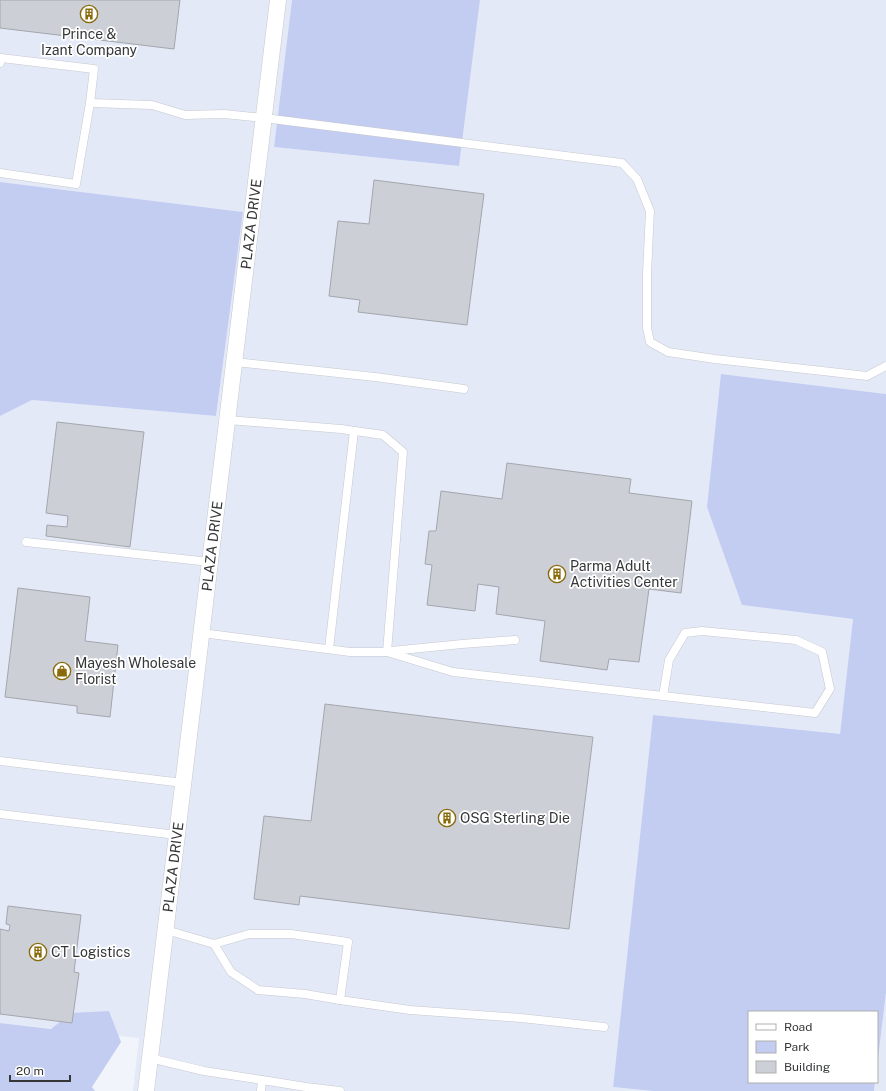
<svg xmlns="http://www.w3.org/2000/svg" width="886" height="1091" font-family="'Public Sans',sans-serif">
<rect width="100%" height="100%" fill="#f1f4fb"/>
<g fill="#e4e9f7">
<polygon points="0,0 292,0 274,147 459,166 480,0 886,0 886,394 721,374 742,605 853,619 840,735 653,715 613,1087 653,1091 133,1091 139,1038 0,1023 0,416 32,400 216,416 243,212 0,182"/>
<polygon points="886,992 886,1091 874,1091 875,1082 877,1082 877,1067"/>
</g>
<g fill="#c2cdf1">
<polygon points="292,0 480,0 459,166 274,147"/>
<polygon points="0,182 243,212 216,416 32,400 0,416"/>
<polygon points="721,374 886,394 886,992 877,1067 877,1012 749,1012 749,1082 875,1082 874,1091 653,1091 613,1087 653,715 840,734 853,619 742,605 707,507"/>
<polygon points="109,1011 121,1042 92,1087 95,1091 0,1091 0,1023 51,1029 71,1013"/>
</g>
<g fill="#cdcfd6" stroke="#a3a6ac">
<polygon points="0,0 180,0 174,49 0,28"/>
<polygon points="374,180 484,194 467,325 358,312 360,300 329,296 338,221 369,224"/>
<polygon points="57,422 144,432 130,547 46,536 47,525 67,527 68,516 46,513"/>
<polygon points="507,463 631,479 629,493 692,501 681,593 649,589 639,662 609,659 607,670 540,661 545,621 496,614 499,587 478,584 475,611 427,605 432,565 425,564 429,531 436,531 441,491 502,499"/>
<polygon points="18,588 90,597 85,641 118,645 110,717 77,713 77,706 5,697"/>
<polygon points="325,704 593,737 569,929 300,896 299,905 254,899 264,816 311,821"/>
<polygon points="8,906 81,915 74,972 79,973 72,1023 0,1014 0,929 9,931 10,925 6,924"/>
</g>
<g fill="none" stroke-linecap="round" stroke-linejoin="round">
<defs>
<g id="service">
<polyline points="0,63 1,58 94,69 90,103 76,184 0,173"/>
<polyline points="90,103 152,105 185,115 224,114 264,118 622,163 637,179 650,211 647,273 647,328 650,342 668,352 715,359 867,376 886,366"/>
<polyline points="235,362 375,377 464,389"/>
<polyline points="26,542 210,562"/>
<polyline points="202,633 350,652 387,652 403,452 383,435 341,429 228,420"/>
<polyline points="329,649 354,431"/>
<polyline points="391,651 462,644 515,640"/>
<polyline points="387,652 453,672 663,696 672,697 815,713 830,689 822,652 796,640 702,631 685,633 669,660 663,696"/>
<polyline points="0,761 183,783"/>
<polyline points="0,814 177,835"/>
<polyline points="166,930 214,944 249,934 291,934 348,942 340,1000 410,1010 521,1018 604,1027"/>
<polyline points="214,944 231,972 258,990 305,994 340,1000"/>
<polyline points="150,1058 204,1071 262,1080 261,1091"/>
<polyline points="262,1080 306,1087 340,1091"/>
</g>
<polyline id="minor" points="146,1091 278,0"/>
</defs>
<use href="#service" stroke="#c6c8cf" stroke-width="9"/>
<use href="#minor" stroke="#c6c8cf" stroke-width="17"/>
<use href="#service" stroke="#fff" stroke-width="8"/>
<use href="#minor" stroke="#fff" stroke-width="16"/>
</g>
<defs>
<symbol id="building-ring" viewBox="-11 -11 22 22"><circle r="9.5" fill="#fff" stroke="#8a6b0b" stroke-width="1.5"/><path d="M-4-6H4V6H1V3H-1V6H-4ZM-2.5-4.3h1.7v1.8h-1.7ZM.8-4.3h1.7v1.8H.8ZM-2.5-1h1.7V.8h-1.7ZM.8-1h1.7V.8H.8Z" fill="#8a6b0b"/></symbol>
<symbol id="shop-ring" viewBox="-11 -11 22 22"><circle r="9.5" fill="#fff" stroke="#8a6b0b" stroke-width="1.5"/><path d="M-5-2.5h2.3a2.7 3.5 0 0 1 5.4 0H5L5.5 6h-11ZM-1.5-2.5h3a1.5 2.3 0 0 0-3 0Z" fill="#8a6b0b"/></symbol>
</defs>
<g fill-rule="evenodd">
<use href="#building-ring" x="79" y="4" width="20" height="20"/>
<use href="#building-ring" x="547" y="564" width="20" height="20"/>
<use href="#shop-ring" x="52" y="661" width="20" height="20"/>
<use href="#building-ring" x="437" y="808" width="20" height="20"/>
<use href="#building-ring" x="28" y="942" width="20" height="20"/>
</g>
<g text-anchor="middle" stroke-width="3.5" stroke-linejoin="round" paint-order="stroke">
<g font-size="14" fill="#353638" stroke="#fff" text-anchor="start">
<text x="89" y="39" text-anchor="middle">Prince &amp;<tspan x="89" dy="16">Izant Company</tspan></text>
<text x="570" y="571">Parma Adult<tspan x="570" dy="16">Activities Center</tspan></text>
<text x="75" y="668">Mayesh Wholesale<tspan x="75" dy="16">Florist</tspan></text>
<text x="460" y="823">OSG Sterling Die</text>
<text x="51" y="957">CT Logistics</text>
</g>
<g font-size="14" fill="#353638" stroke="#fff">
<text transform="translate(251 224) rotate(-83)" y="5">PLAZA DRIVE</text>
<text transform="translate(212 546) rotate(-83)" y="5">PLAZA DRIVE</text>
<text transform="translate(173 867) rotate(-83)" y="5">PLAZA DRIVE</text>
</g>
</g>
<rect x="748" y="1011" width="130" height="72" fill="#ffffff" stroke="#aeafaf"/>
<rect x="756" y="1024" width="20" height="6" fill="#ffffff" stroke="#aeafaf"/>
<text x="784" y="1031" font-size="12" fill="#353638">Road</text>
<rect x="756" y="1041" width="20" height="12" fill="#c2cdf1" stroke="#aeafaf"/>
<text x="784" y="1051" font-size="12" fill="#353638">Park</text>
<rect x="756" y="1061" width="20" height="12" fill="#cdcfd6" stroke="#aeafaf"/>
<text x="784" y="1071" font-size="12" fill="#353638">Building</text>
<path d="M10 1075v6h60v-6" fill="none" stroke="#353638" stroke-width="2"/>
<text x="16" y="1075" font-size="12" fill="#353638" stroke="#ffffff" stroke-width="3" paint-order="stroke">20 m</text>
</svg>
